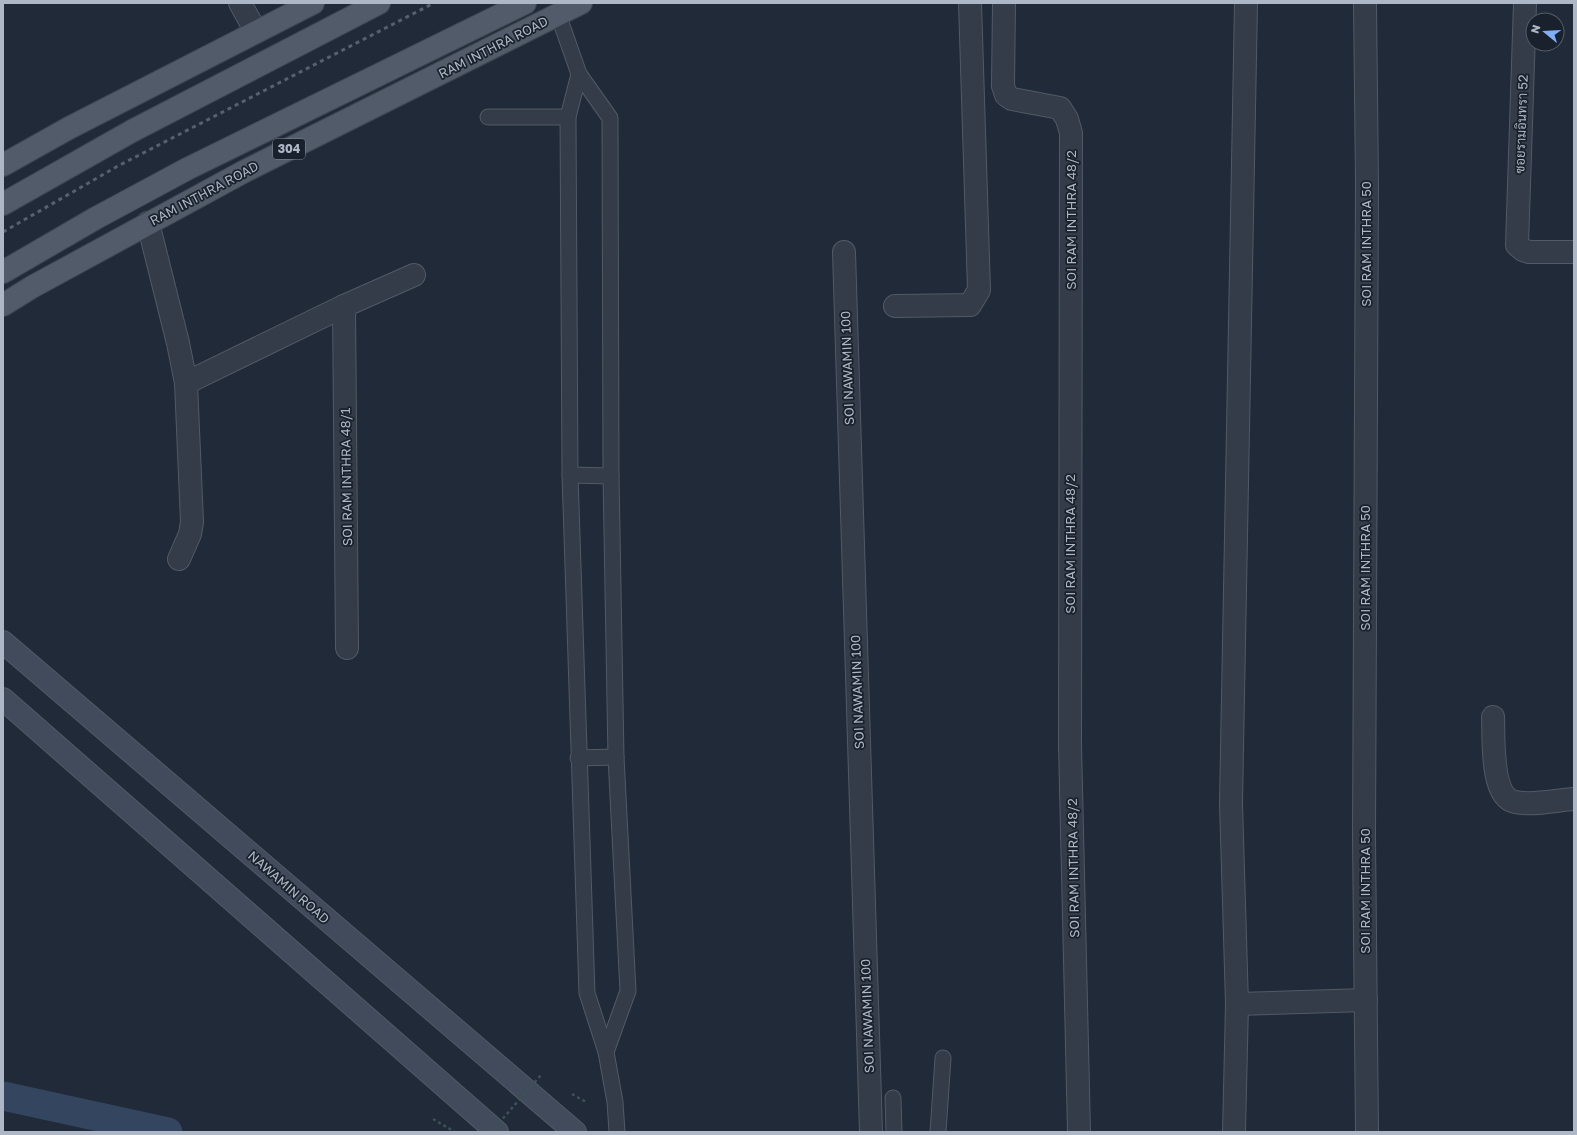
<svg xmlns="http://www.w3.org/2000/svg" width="1577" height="1135" font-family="'Golos Text',Sarabun,sans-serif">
<rect width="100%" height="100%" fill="#202a38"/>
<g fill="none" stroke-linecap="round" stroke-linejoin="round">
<polyline stroke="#344560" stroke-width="29" points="3,1096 168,1132"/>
<defs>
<g id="service">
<polyline points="558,14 579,74 610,118 611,476 616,757 628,991 606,1052"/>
<polyline points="579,74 568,117 570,475 587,993 606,1052 615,1102 617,1132"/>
<polyline points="488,117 568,117"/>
<polyline points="570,475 611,476"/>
<polyline points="578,758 616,757"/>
<polyline points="893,1098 894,1132"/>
<polyline points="938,1132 943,1058"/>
</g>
<g id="minor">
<polyline points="240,3 256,32"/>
<polyline points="1004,3 1003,86 1006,95 1012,99 1060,108 1067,119 1071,133 1070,745 1079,1132"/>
<polyline points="1365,3 1367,184 1364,837 1367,1132"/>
<polyline points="1525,3 1517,245 1523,250 1529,252 1574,252"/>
<polyline points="148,223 178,343 186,383 192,522 190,534 179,559"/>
<polyline points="844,252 871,1132"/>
<polyline points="344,306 347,648"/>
<polyline points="895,306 970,305 979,290 970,3"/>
<polyline points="186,383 344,306 414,275"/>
<path d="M1493,717C1494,737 1490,797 1515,802C1533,806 1556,800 1574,799"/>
<polyline points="1237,1004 1366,1000"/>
<polyline points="1234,1132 1237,1004 1231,803 1246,3"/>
</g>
<g id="secondary">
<polyline points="3,642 575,1132"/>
<polyline points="3,699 497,1132"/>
</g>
<g id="primary">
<polyline points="3,165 69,128 313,3"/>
<polyline points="3,204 132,131 379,3"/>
<polyline points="3,272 96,218 187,169 525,3"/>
<polyline points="3,305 32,287 245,171 581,3"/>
</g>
</defs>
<use href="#service" stroke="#515a66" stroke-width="17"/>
<use href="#minor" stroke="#515a66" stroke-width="24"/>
<use href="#secondary" stroke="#515a66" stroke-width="24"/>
<use href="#primary" stroke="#3d4552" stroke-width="24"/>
<g stroke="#3d5254" stroke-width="2.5" stroke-dasharray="3 3" stroke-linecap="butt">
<polyline points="572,1094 586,1102"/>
<polyline points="433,1119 455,1132"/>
</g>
<use href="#service" stroke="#343c49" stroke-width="15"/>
<use href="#minor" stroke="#343c49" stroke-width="22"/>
<use href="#secondary" stroke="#424b5c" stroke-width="22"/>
<use href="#primary" stroke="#525b69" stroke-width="22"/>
<polyline stroke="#566070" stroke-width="3" stroke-dasharray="4 4" stroke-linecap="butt" points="3,232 118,166 434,3"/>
<polyline stroke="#3d5254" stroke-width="2.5" stroke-dasharray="3 3" stroke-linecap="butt" points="491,1132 541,1075"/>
</g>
<g text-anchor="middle" stroke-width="3.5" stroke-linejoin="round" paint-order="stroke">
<rect fill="#19212d" stroke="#818a97" stroke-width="1" x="273" y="139" width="32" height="20" rx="3"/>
<g font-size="12" font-weight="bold" fill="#aeb7c5">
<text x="289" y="153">304</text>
</g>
<g font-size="13" fill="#aeb7c5" stroke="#19212d">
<text transform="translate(493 47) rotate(-27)" y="5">RAM INTHRA ROAD</text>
<text transform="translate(1521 124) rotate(-88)" y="5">ซอยรามอินทรา 52</text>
<text transform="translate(204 193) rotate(-28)" y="5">RAM INTHRA ROAD</text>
<text transform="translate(1071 220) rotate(-90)" y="5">SOI RAM INTHRA 48/2</text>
<text transform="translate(1366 244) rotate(-90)" y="5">SOI RAM INTHRA 50</text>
<text transform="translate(847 368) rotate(-92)" y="5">SOI NAWAMIN 100</text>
<text transform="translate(346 477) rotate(-91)" y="5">SOI RAM INTHRA 48/1</text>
<text transform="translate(1070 544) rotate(-90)" y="5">SOI RAM INTHRA 48/2</text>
<text transform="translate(1365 568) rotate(-90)" y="5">SOI RAM INTHRA 50</text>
<text transform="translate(857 692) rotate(-92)" y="5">SOI NAWAMIN 100</text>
<text transform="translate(1073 868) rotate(-91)" y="5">SOI RAM INTHRA 48/2</text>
<text transform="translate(289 887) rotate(41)" y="5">NAWAMIN ROAD</text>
<text transform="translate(1365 891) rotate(-90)" y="5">SOI RAM INTHRA 50</text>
<text transform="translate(867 1016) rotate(-92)" y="5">SOI NAWAMIN 100</text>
</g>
</g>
<rect width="1577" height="1135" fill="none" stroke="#aeb7c5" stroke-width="8"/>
<g transform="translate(1545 32) rotate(288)"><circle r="19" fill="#19212d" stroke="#555d6a"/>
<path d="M0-3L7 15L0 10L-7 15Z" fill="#80aef8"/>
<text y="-6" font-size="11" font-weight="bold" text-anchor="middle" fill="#aeb7c5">N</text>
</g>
</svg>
